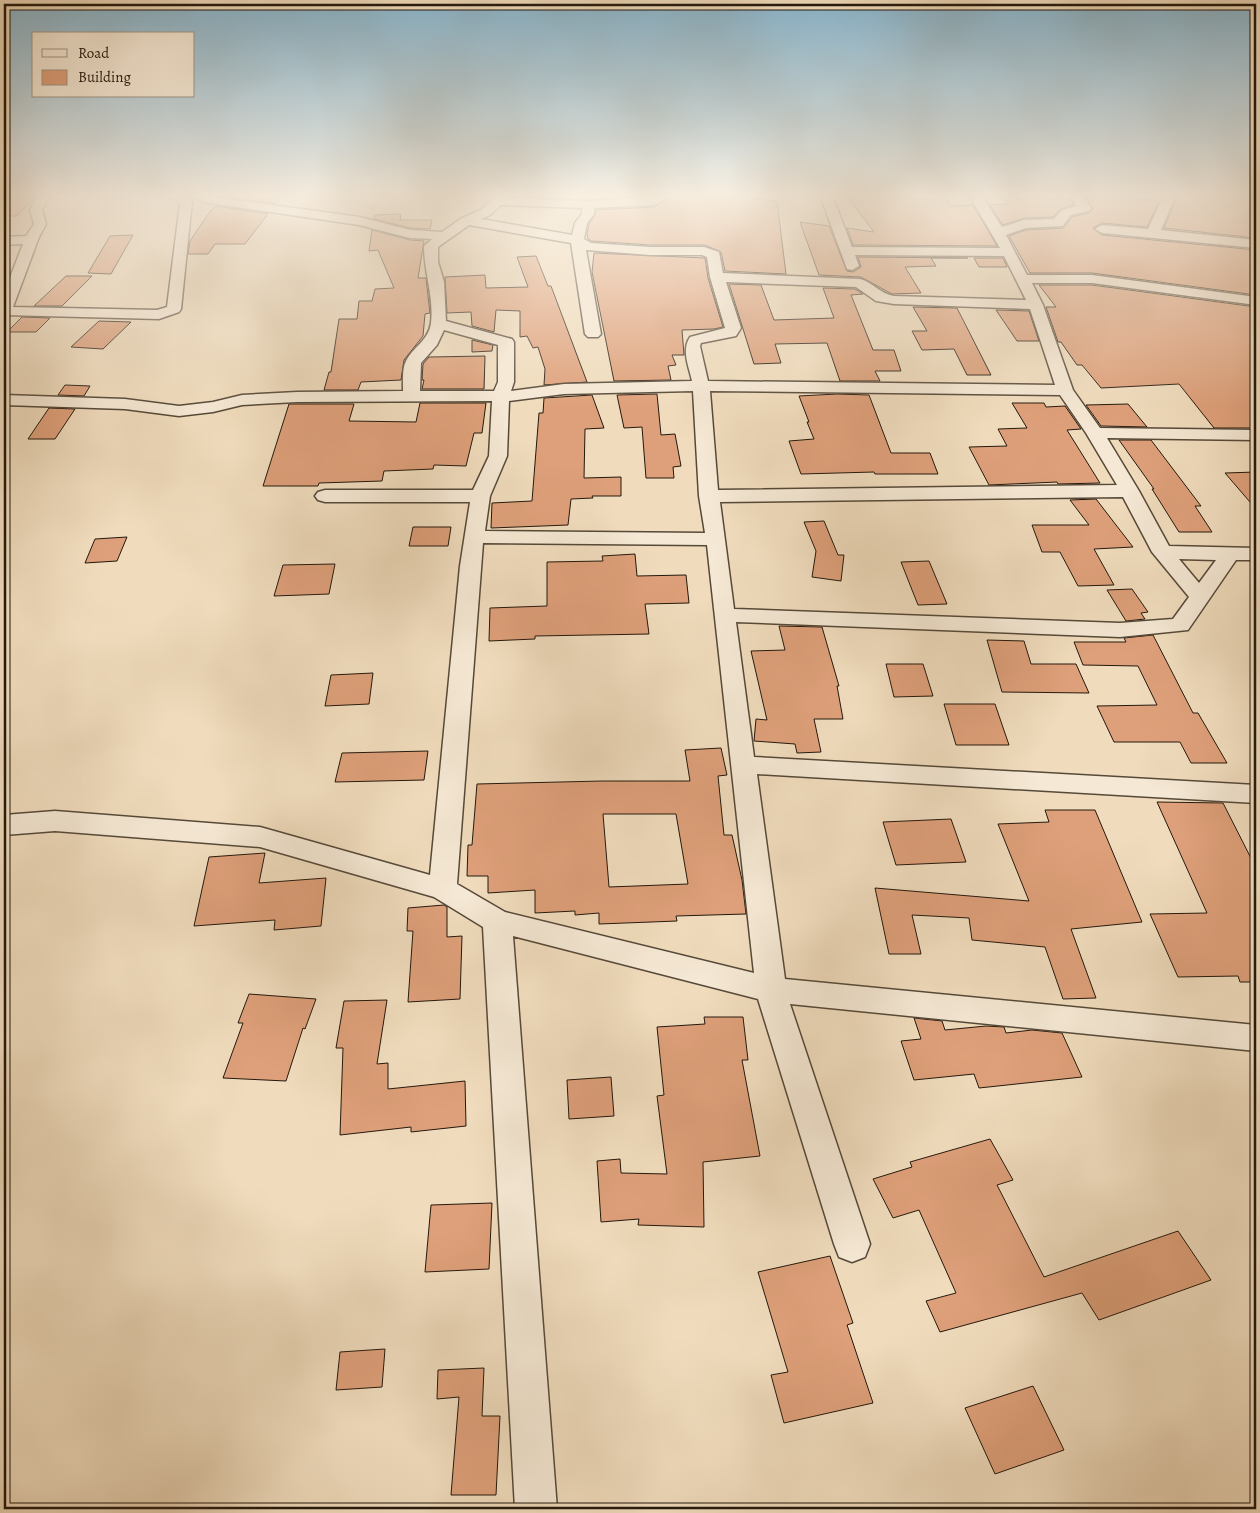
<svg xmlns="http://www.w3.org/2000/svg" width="1260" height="1513" font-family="Alegreya,serif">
<rect width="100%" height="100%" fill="#f0dcbd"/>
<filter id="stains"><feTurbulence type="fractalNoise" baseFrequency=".004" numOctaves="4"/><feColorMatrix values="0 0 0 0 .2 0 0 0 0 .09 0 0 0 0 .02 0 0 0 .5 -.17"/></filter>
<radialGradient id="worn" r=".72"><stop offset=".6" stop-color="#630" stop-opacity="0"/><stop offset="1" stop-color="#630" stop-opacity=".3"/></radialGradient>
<g fill="#dea07a" stroke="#23180d" fill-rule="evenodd">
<polygon points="4,195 36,195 17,216 4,216"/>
<polygon points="248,195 281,195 275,204 243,199"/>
<polygon points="674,195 729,195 777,201 786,274 725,271 721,252 705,245 650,245 592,241 588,239 587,234 589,224 595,215 596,210 654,207"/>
<polygon points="846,195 945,195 950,206 973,205 997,246 853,245 847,228 874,232"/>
<polygon points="999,195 1068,195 1074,205 1062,208 1053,217 1024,218 1003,225 990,205 1008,204"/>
<polygon points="1084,195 1136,195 1136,199 1159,201 1147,227 1102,223 1093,228 1102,235 1256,250 1256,295 1092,273 1030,273 1009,236 1026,230 1063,228 1072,217 1089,213 1093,209"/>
<polygon points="1178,195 1246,195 1256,197 1256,238 1164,228"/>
<polygon points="216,206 268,214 245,244 215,244 208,254 188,254 190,241 211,210"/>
<polygon points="401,214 400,220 432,220 430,229 410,228 374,219 375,215"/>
<polygon points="800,222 829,226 847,271 853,272 861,267 858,257 968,258 931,258 936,266 905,267 921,293 892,294 861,277 819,275"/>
<polygon points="372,230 410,240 424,241 418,278 426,278 430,313 425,314 423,336 404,360 401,380 361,382 358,390 324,390 329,372 331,372 339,319 357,319 359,301 372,301 375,289 394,288 378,250 369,251"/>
<polygon points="133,235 111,274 88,273 110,236"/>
<polygon points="594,253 705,258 708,278 723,327 714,329 682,330 684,355 672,355 676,365 668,366 671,380 614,381 592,272"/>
<polygon points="536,256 548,286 551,286 587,382 544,385 545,369 538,347 533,348 527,336 520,337 520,311 496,310 494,332 472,326 471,312 447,313 445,277 485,275 486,288 528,287 517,257"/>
<polygon points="974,258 1003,258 1007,267 979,267"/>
<polygon points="66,276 92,276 62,306 34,306"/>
<polygon points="729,284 761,285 774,320 834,318 823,288 855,289 863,294 851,295 873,350 894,350 901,371 875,371 880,381 840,381 827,343 775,344 781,363 754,364"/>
<polygon points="1039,285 1092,285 1256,307 1256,428 1214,428 1179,384 1101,388 1082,365 1077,365 1061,342 1058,342 1046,307 1056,307"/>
<polygon points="913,307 957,308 991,375 967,375 954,349 922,350 912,331 927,331"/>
<polygon points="996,310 1029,311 1039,341 1017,341"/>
<polygon points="22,317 50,318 36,332 7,332"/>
<polygon points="99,321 131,322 103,349 71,347"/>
<polygon points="472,340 493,345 492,351 472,352"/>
<polygon points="485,356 484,389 422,389 424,380 422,380 423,364 429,357"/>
<polygon points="65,385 90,386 84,396 58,395"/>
<polygon points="657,394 661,435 675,434 681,466 673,467 674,478 646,478 642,427 624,428 617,395"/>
<polygon points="837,394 869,395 891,453 930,453 938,474 875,474 874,472 801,474 789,441 814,439 807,422 809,422 799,396"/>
<polygon points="592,395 604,428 585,429 584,478 621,477 621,496 592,496 593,498 571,499 568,525 491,528 492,503 532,501 539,413 543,413 544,398"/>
<polygon points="420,403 486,403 482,433 474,433 466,466 434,465 433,469 384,471 382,481 319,483 318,486 263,486 289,404 354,404 349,421 416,422"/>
<polygon points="1012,403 1044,403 1046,407 1065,406 1081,429 1067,430 1100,483 1058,484 1057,482 989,485 969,447 1007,446 998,429 1027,428"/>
<polygon points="1128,404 1147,427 1101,426 1086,405"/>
<polygon points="49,408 75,409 55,439 28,439"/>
<polygon points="1119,440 1151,440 1201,506 1195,506 1212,532 1179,532 1152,489 1154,489"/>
<polygon points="1256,472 1256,509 1225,473"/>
<polygon points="1096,499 1133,547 1094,549 1114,585 1078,586 1060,552 1042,552 1032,525 1089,525 1070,500"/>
<polygon points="824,521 838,555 844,555 841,581 812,577 816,551 804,522"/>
<polygon points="413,527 451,527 448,546 409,546"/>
<polygon points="127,537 117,561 85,563 95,539"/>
<polygon points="635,554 637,576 686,575 689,603 645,604 649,634 535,636 535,639 489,641 490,608 547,606 547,562 603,561 602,556"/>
<polygon points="929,561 947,604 918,605 901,562"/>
<polygon points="335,564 329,594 274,596 283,565"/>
<polygon points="1132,589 1148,612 1141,613 1145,619 1126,621 1107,590"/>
<polygon points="779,626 822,627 839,686 837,686 843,719 814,719 821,752 797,753 795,744 754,741 756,719 767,720 751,651 785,650"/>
<polygon points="1153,635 1193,713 1198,713 1227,763 1191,763 1180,742 1114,742 1097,706 1157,705 1138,666 1083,665 1074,642 1126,642 1124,638"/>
<polygon points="987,640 1024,641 1031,664 1076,664 1089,693 1002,692"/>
<polygon points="886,664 923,664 933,696 894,697"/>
<polygon points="373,673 369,704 325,706 331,675"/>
<polygon points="944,704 995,704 1009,745 956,745"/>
<path d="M721,748L727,775L718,776L724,835H732L742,880L746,914L676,916L677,921L599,924V913L575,915V911L535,913V890L488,893V876H467L468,845H472L477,784L602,781H690L685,750ZM603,814H676L688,884L609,887Z"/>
<polygon points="428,751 424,780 335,782 342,753"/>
<polygon points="1157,802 1223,803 1256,868 1256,982 1240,982 1238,976 1178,977 1150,914 1207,913"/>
<polygon points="1045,810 1095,810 1142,922 1071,929 1096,998 1063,999 1045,947 972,940 969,918 912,915 921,954 889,954 875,888 1029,901 998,824 1049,822"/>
<polygon points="951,819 966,862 896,865 883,822"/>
<polygon points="265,853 259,883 326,878 321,926 274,930 275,920 194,926 209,857"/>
<polygon points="444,905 447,907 447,937 462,936 460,999 408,1002 413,931 407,931 408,908"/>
<polygon points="249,994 316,999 305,1029 303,1028 286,1081 223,1078 243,1023 238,1023"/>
<polygon points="387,1000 377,1064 388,1063 388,1089 465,1081 466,1126 411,1132 411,1127 340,1135 343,1048 336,1048 344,1001"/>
<polygon points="704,1017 743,1017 748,1060 742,1060 760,1156 703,1162 704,1227 638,1225 639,1219 601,1222 597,1161 620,1159 621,1173 667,1174 657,1096 664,1095 657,1027 705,1024"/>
<polygon points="914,1018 942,1021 945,1030 986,1026 1004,1027 1006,1033 1032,1030 1062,1033 1082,1077 979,1088 974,1074 914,1080 901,1041 921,1039"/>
<polygon points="611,1077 614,1116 569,1119 567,1080"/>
<polygon points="990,1139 1013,1180 997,1185 1044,1277 1178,1231 1211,1280 1099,1320 1082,1293 940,1332 926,1301 956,1293 919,1210 893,1218 873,1179 912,1167 910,1162"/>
<polygon points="492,1203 489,1269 425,1272 431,1205"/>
<polygon points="830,1256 853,1323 847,1325 873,1403 784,1423 771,1375 788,1372 758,1272"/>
<polygon points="385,1349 382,1387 336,1390 340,1352"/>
<polygon points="484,1368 482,1416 500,1416 496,1495 451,1495 459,1397 437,1399 438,1370"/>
<polygon points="1033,1386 1064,1450 995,1474 965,1408"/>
</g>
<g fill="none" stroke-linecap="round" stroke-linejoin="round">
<defs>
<g id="minor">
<polygon points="38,195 50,195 42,210 46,224 39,237 13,307 157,310 167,307 180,203 166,195 183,195 192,201 181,309 179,312 159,319 4,315 4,293 23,244 4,245 4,237 26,236 34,224 30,210"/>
<path d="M199,195L360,217L410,230L442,232L462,218L482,209L498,195H511L509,198L588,201L672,195L654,205L594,208V214L587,223L584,239L591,243L650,247H704L719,252L723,273L860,279C873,282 880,294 894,296L1026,300L1004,256L855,255L859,266L852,270L847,269L820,195H832L852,247L1000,248L969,195H981L1002,227L1024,220L1054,219L1062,210L1077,206L1070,195H1082L1091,208L1089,211L1071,215L1063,226L1026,228L1006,235L1027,275H1092L1256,297V305L1092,283H1032L1043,305L1073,390L1100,428L1256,430V440L1107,438L1139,491L1169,546L1256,548V560H1236L1188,630L1120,637L736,622L754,757L1256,785V803L757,774L785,979L1256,1025V1051L790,1004L870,1244L865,1257L852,1262L839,1257L834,1244L758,999L513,936L557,1509H515L483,927L434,897L260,847L55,831L4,835V815L55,811L260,827L430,875L460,566L470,502H325L318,500L315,496L318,492L325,490H473L489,456L492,401L297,402L242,405L213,412L179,416L125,409L4,405V395L125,399L179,406L213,402L242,395L297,392L403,391C403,383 402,368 406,361C413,347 429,340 431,323C434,297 424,272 424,246L432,239L410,238L359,225L202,202L196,198ZM501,205L582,208V214L575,223L572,235L481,219L490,215ZM469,225L571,243L585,334L588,337H598L601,334L586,250L650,255H702L707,257L710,277L725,328L690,337C681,350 689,367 692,381L564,384L511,391L514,382V342L512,339L446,321L444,282L438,262V247ZM726,282L856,287L876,301L894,304L1030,309L1055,385L708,381L700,346L701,343L736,336L741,328ZM444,330L498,345V382L494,391H420L421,363L437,345ZM693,391L699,496L705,533L485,531L490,496L507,456L509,401L564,394ZM710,391L1060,395L1086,433L1117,485L718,490ZM1123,497L1152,552L1189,597L1173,619L1120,623L734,609L720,502ZM483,543L707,545L754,973L505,912L457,884ZM1179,559L1216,560L1199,583Z"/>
<polygon points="1164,195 1176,195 1161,230 1256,240 1256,248 1102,233 1095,229 1102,225 1148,229"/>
</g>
</defs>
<use href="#minor" stroke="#564939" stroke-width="3"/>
<polyline stroke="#23180d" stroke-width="2" stroke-dasharray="0.5 1" stroke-linecap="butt" points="372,209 385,195"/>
<use href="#minor" fill="#f5e8d4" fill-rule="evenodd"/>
</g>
<linearGradient id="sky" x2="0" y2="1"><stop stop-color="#89b7d0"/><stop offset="0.48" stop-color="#f8efe1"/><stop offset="1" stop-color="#f8efe1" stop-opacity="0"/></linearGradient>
<rect width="1260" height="407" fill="url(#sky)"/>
<rect width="1260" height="1513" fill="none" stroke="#f0dcbd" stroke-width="20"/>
<rect x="5" y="5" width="1250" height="1503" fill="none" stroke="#23180d" stroke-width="2.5"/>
<rect x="10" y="10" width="1240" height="1493" fill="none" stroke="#23180d"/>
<rect x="32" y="32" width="162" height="65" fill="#f5e8d4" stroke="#a19584"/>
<rect x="42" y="49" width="25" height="8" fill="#f5e8d4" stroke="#a19584"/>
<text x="78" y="58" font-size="15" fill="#23180d">Road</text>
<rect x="42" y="70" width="25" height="15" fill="#dea07a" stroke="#a19584"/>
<text x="78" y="82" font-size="15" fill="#23180d">Building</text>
<rect width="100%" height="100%" filter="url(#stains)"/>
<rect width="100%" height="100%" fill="url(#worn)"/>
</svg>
